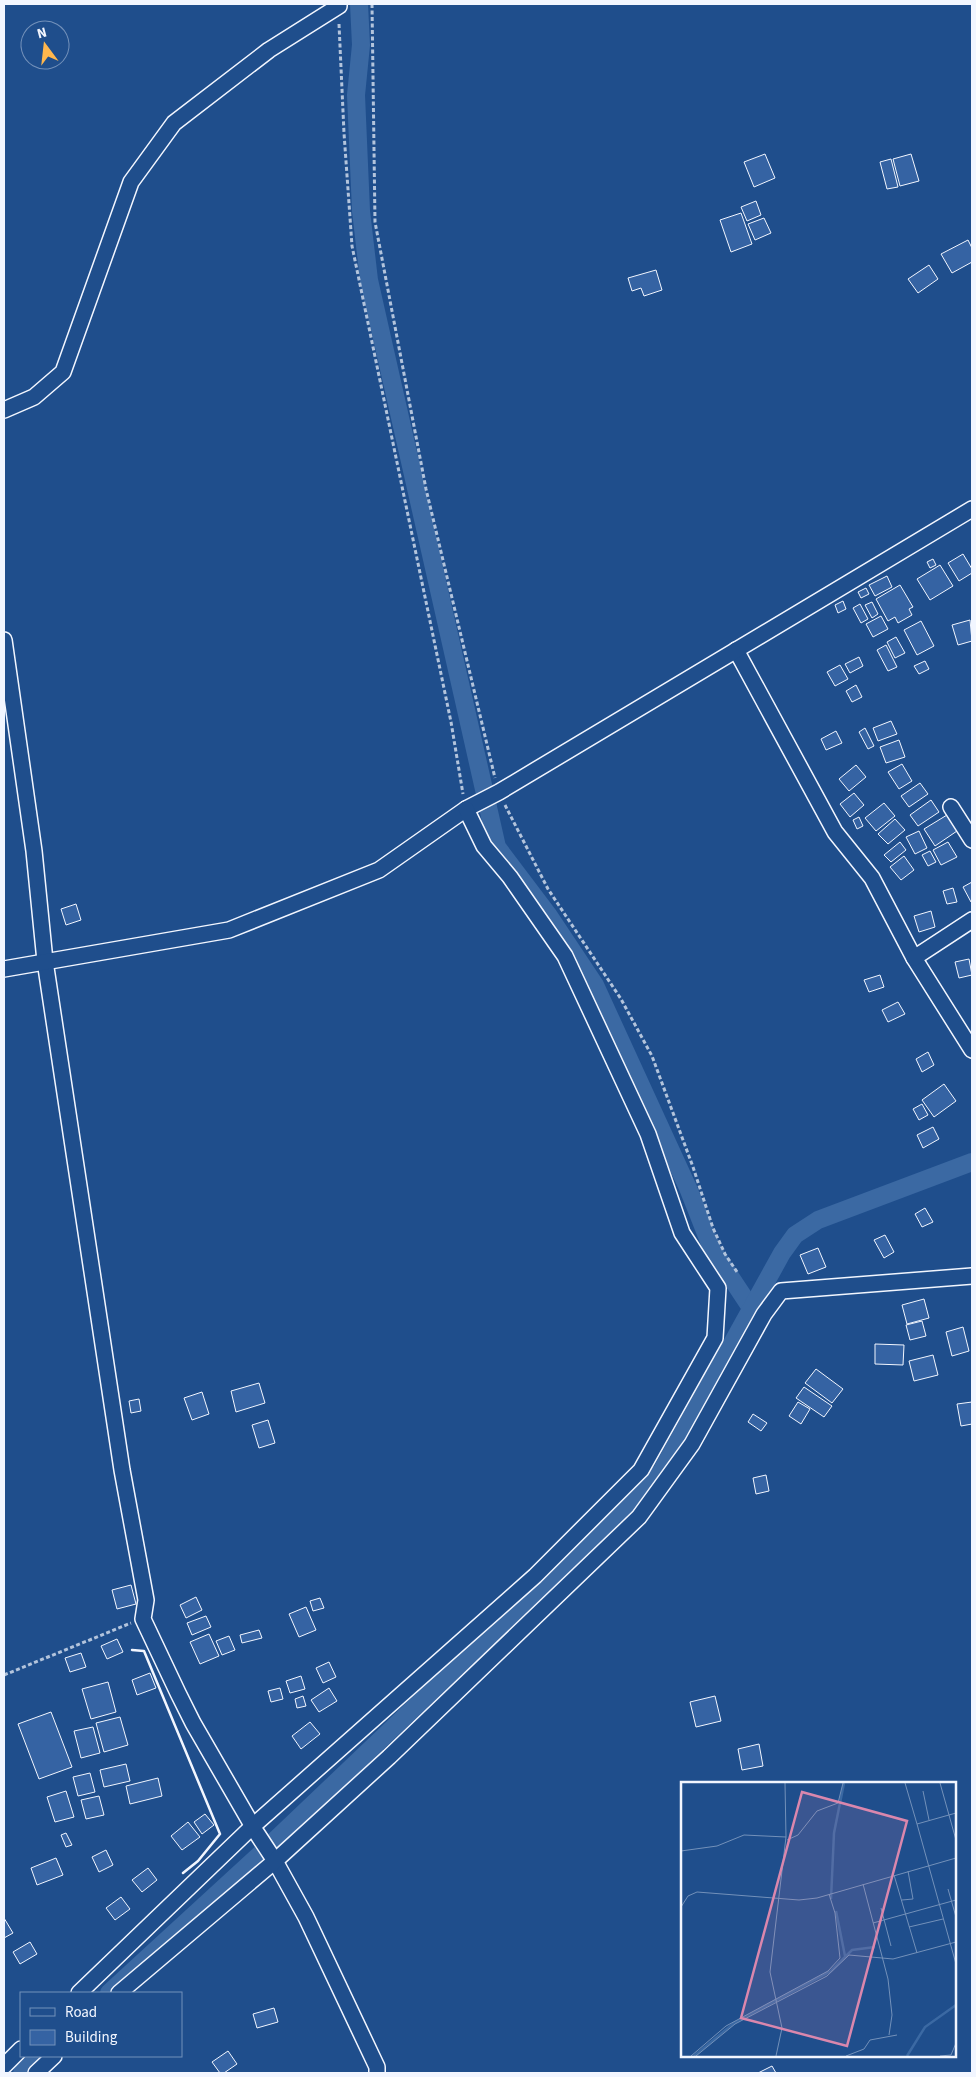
<svg xmlns="http://www.w3.org/2000/svg" width="976" height="2077" font-family="'Source Sans 3',sans-serif">
<rect width="100%" height="100%" fill="#1f4e8c"/>
<g fill="none" stroke-linecap="round" stroke-linejoin="round">
<g stroke="#3b69a3" stroke-width="18">
<polyline points="359,4 361,45 356,95 361,211 369,280 497,847 549,916 595,985 688,1188 712,1249 751,1308"/>
<polyline points="109,1993 269,1846 661,1472 782,1253 795,1235 818,1220 972,1162"/>
<polyline points="22,2073 41,2056"/>
</g>
</g>
<g fill="#3563a3" stroke="#f2f6ff">
<polygon points="765,154 775,178 754,187 744,162"/>
<polygon points="911,154 919,181 900,186 893,159"/>
<polygon points="891,159 898,187 887,189 880,162"/>
<polygon points="756,201 761,215 747,221 741,207"/>
<polygon points="741,213 752,244 731,252 720,220"/>
<polygon points="764,218 771,233 755,240 748,224"/>
<polygon points="968,240 972,248 972,262 952,273 941,254"/>
<polygon points="929,265 938,279 918,293 908,279"/>
<polygon points="656,270 662,290 644,296 641,288 632,291 628,278"/>
<polygon points="963,554 972,569 972,573 959,581 948,563"/>
<polygon points="933,559 936,565 930,568 927,562"/>
<polygon points="940,565 953,586 930,600 917,579"/>
<polygon points="887,576 892,587 875,596 869,585"/>
<polygon points="900,585 913,607 909,609 912,615 898,623 895,617 888,621 876,599"/>
<polygon points="866,588 869,594 861,598 858,592"/>
<polygon points="843,601 846,609 838,613 835,605"/>
<polygon points="872,602 878,614 872,618 865,605"/>
<polygon points="860,604 868,619 861,623 853,608"/>
<polygon points="881,616 888,629 873,637 866,624"/>
<polygon points="970,620 972,641 958,645 952,625"/>
<polygon points="921,621 934,646 917,655 904,630"/>
<polygon points="896,637 905,653 895,658 887,642"/>
<polygon points="886,645 897,667 888,671 877,650"/>
<polygon points="859,657 863,666 850,673 845,664"/>
<polygon points="925,661 929,669 919,674 914,666"/>
<polygon points="840,665 848,679 835,686 827,672"/>
<polygon points="856,685 862,697 852,702 846,691"/>
<polygon points="891,721 897,734 878,741 873,728"/>
<polygon points="865,728 874,746 868,749 859,732"/>
<polygon points="836,731 842,743 826,750 821,739"/>
<polygon points="899,740 905,757 886,763 880,747"/>
<polygon points="902,764 912,781 899,789 888,772"/>
<polygon points="856,765 866,777 849,791 839,779"/>
<polygon points="920,783 928,794 909,807 901,796"/>
<polygon points="854,793 864,805 850,817 840,804"/>
<polygon points="931,800 939,812 918,826 910,815"/>
<polygon points="884,803 895,816 876,831 865,818"/>
<polygon points="947,815 957,831 935,846 924,829"/>
<polygon points="859,817 863,826 857,829 853,820"/>
<polygon points="895,819 905,830 888,844 878,834"/>
<polygon points="919,831 927,848 915,854 906,837"/>
<polygon points="900,842 906,850 891,862 884,855"/>
<polygon points="948,842 957,857 941,865 933,850"/>
<polygon points="930,851 936,862 928,866 922,855"/>
<polygon points="904,856 914,870 901,880 890,867"/>
<polygon points="972,882 972,902 971,902 963,887"/>
<polygon points="953,888 957,902 947,904 943,891"/>
<polygon points="76,904 81,920 66,925 61,909"/>
<polygon points="931,911 935,927 919,932 914,916"/>
<polygon points="969,959 972,975 959,978 955,962"/>
<polygon points="880,975 884,987 869,992 864,980"/>
<polygon points="898,1002 905,1014 888,1022 882,1010"/>
<polygon points="928,1052 934,1065 922,1072 916,1059"/>
<polygon points="944,1084 956,1101 934,1117 922,1100"/>
<polygon points="922,1104 928,1115 919,1120 913,1109"/>
<polygon points="933,1127 939,1139 923,1148 917,1135"/>
<polygon points="925,1208 933,1222 922,1227 915,1214"/>
<polygon points="885,1235 894,1252 884,1258 874,1240"/>
<polygon points="818,1248 826,1267 808,1274 800,1255"/>
<polygon points="924,1299 929,1318 907,1324 902,1305"/>
<polygon points="922,1321 926,1336 910,1340 906,1325"/>
<polygon points="963,1327 969,1351 952,1356 946,1332"/>
<polygon points="875,1344 904,1345 903,1365 875,1364"/>
<polygon points="933,1355 938,1375 914,1381 909,1361"/>
<polygon points="816,1369 843,1389 832,1403 805,1383"/>
<polygon points="259,1383 265,1403 236,1412 231,1391"/>
<polygon points="804,1387 832,1406 824,1417 796,1398"/>
<polygon points="202,1392 209,1414 192,1420 184,1398"/>
<polygon points="139,1399 141,1411 131,1413 129,1401"/>
<polygon points="798,1402 810,1409 801,1424 789,1416"/>
<polygon points="972,1402 972,1424 961,1426 957,1404"/>
<polygon points="753,1414 767,1423 761,1431 748,1422"/>
<polygon points="268,1420 275,1443 259,1448 252,1425"/>
<polygon points="766,1475 769,1491 756,1494 753,1478"/>
<polygon points="131,1585 136,1604 117,1609 112,1590"/>
<polygon points="196,1597 202,1610 186,1618 180,1605"/>
<polygon points="320,1598 324,1608 313,1611 310,1601"/>
<polygon points="306,1607 316,1630 299,1637 289,1614"/>
<polygon points="206,1616 211,1627 192,1635 187,1623"/>
<polygon points="259,1630 262,1638 242,1643 240,1635"/>
<polygon points="209,1634 219,1656 200,1664 190,1642"/>
<polygon points="229,1636 235,1650 222,1655 216,1641"/>
<polygon points="117,1639 123,1652 107,1659 101,1646"/>
<polygon points="81,1653 86,1667 70,1672 65,1658"/>
<polygon points="329,1662 336,1677 323,1683 316,1668"/>
<polygon points="150,1673 156,1688 137,1695 132,1680"/>
<polygon points="301,1676 305,1689 290,1693 286,1681"/>
<polygon points="108,1682 116,1712 91,1719 82,1689"/>
<polygon points="280,1688 283,1699 271,1702 268,1691"/>
<polygon points="329,1688 337,1701 319,1712 311,1700"/>
<polygon points="303,1696 306,1706 297,1708 295,1699"/>
<polygon points="715,1696 721,1721 696,1727 690,1702"/>
<polygon points="51,1712 72,1767 39,1779 18,1724"/>
<polygon points="120,1717 128,1745 104,1752 96,1723"/>
<polygon points="310,1722 320,1734 301,1749 292,1736"/>
<polygon points="93,1727 100,1753 81,1758 74,1731"/>
<polygon points="759,1744 763,1766 742,1770 738,1749"/>
<polygon points="126,1764 130,1781 104,1787 100,1770"/>
<polygon points="90,1773 95,1792 78,1796 73,1777"/>
<polygon points="158,1778 162,1796 130,1804 126,1786"/>
<polygon points="66,1791 74,1817 55,1822 47,1797"/>
<polygon points="99,1796 104,1815 86,1819 81,1800"/>
<polygon points="205,1814 214,1825 202,1834 194,1822"/>
<polygon points="188,1822 200,1837 182,1850 171,1836"/>
<polygon points="66,1833 72,1845 66,1847 61,1835"/>
<polygon points="106,1850 113,1865 99,1872 92,1857"/>
<polygon points="56,1858 63,1875 37,1885 31,1868"/>
<polygon points="148,1868 157,1880 142,1892 132,1880"/>
<polygon points="121,1897 130,1909 115,1920 106,1908"/>
<polygon points="4,1918 13,1933 4,1938"/>
<polygon points="30,1942 37,1954 20,1964 13,1952"/>
<polygon points="274,2008 278,2022 257,2028 253,2014"/>
<polygon points="228,2051 237,2064 224,2073 220,2073 212,2062"/>
<polygon points="772,2066 776,2073 758,2073"/>
</g>
<g fill="none" stroke-linecap="round" stroke-linejoin="round">
<defs>
<g id="minor">
<polyline points="4,410 34,397 63,372 131,182 174,123 269,50 339,6 339,4"/>
<polyline points="4,640 34,851 45,961 122,1470 146,1600 143,1619 178,1693 193,1723 256,1832 275,1861 306,1917 377,2067 377,2073"/>
<polyline points="736,650 835,832 872,878 914,958 972,1050"/>
<polyline points="951,807 972,840"/>
<polyline points="914,958 972,920"/>
<polyline points="4,969 229,930 379,870 466,809 499,792 972,509"/>
<polyline points="79,1993 253,1826 535,1576 641,1470 715,1338 718,1288 682,1233 648,1134 565,956 510,877 484,846 466,809"/>
<polyline points="119,1993 275,1861 389,1757 639,1517 692,1444 764,1314 781,1291 972,1276"/>
<polyline points="4,2066 21,2049"/>
<polyline points="36,2073 54,2056"/>
</g>
</defs>
<use href="#minor" stroke="#f2f6ff" stroke-width="18"/>
<g stroke="#b3c4dc" stroke-width="3" stroke-dasharray="4 2.5" stroke-linecap="butt">
<polyline points="372,4 375,222 426,489 495,778"/>
<polyline points="339,24 344,133 352,246 451,722 463,794"/>
<polyline points="505,805 548,889 621,999 652,1056 693,1167 713,1228 725,1254 737,1272"/>
<polyline points="4,1675 131,1623"/>
</g>
<use href="#minor" stroke="#1f4e8c" stroke-width="15"/>
<polyline stroke="#f2f6ff" stroke-width="2.5" points="132,1650 144,1651 220,1834 198,1861 183,1873"/>
</g>
<g transform="translate(681 1782)">
<rect width="275" height="275" fill="#1f4e8c"/>
<path fill="none" stroke="#3b69a3" stroke-width="2.5" d="M150,117L153,51L163,1M155,129L164,174M13,274L53,241L150,189L171,168L194,165M226,274L244,245L275,223"/>
<path fill="none" stroke="#7391ba" stroke-width="1" d="M224,1L236,42M259,1L275,58M242,9L248,38M275,31L236,42L275,182M106,58L117,53L136,29L157,21L162,1M0,69L36,64L63,53L105,55M213,93L236,171M182,102L207,197L211,233L208,253M267,107L275,135M221,118L232,117L227,89M0,125L7,114L16,110L118,118L136,116L275,76M200,126L210,164M192,141L275,118M228,145L262,137M10,274L45,244L147,189L159,176L154,131L148,112M15,274L54,242L146,194L168,173L212,177L275,160M95,274L101,246L89,190L105,55L104,1M165,274L183,267L189,258L216,253M259,274L270,273L275,261"/>
<path fill="#da87ad" fill-opacity="0.15" stroke="#da87ad" stroke-width="2.5" d="M121,10L226,39L166,264L60,236Z"/>
<rect width="275" height="275" fill="none" stroke="#f2f6ff" stroke-width="2.5"/>
</g>
<rect width="976" height="2077" fill="none" stroke="#f2f6ff" stroke-width="10"/>
<rect x="20" y="1992" width="162" height="65" fill="#1f4e8c" stroke="#7391ba"/>
<rect x="30" y="2008" width="25" height="8" fill="#1f4e8c" stroke="#7391ba"/>
<text x="65" y="2017" font-size="15" fill="#f2f6ff">Road</text>
<rect x="30" y="2030" width="25" height="15" fill="#3563a3" stroke="#7391ba"/>
<text x="65" y="2042" font-size="15" fill="#f2f6ff">Building</text>
<g transform="translate(45 45) rotate(345)"><circle r="24" fill="#1f4e8c" stroke="#7391ba"/>
<path d="M0-4L9 19L0 12L-9 19Z" fill="#ffb74d"/>
<text y="-8" font-size="14" font-weight="bold" text-anchor="middle" fill="#f2f6ff">N</text>
</g>
</svg>
